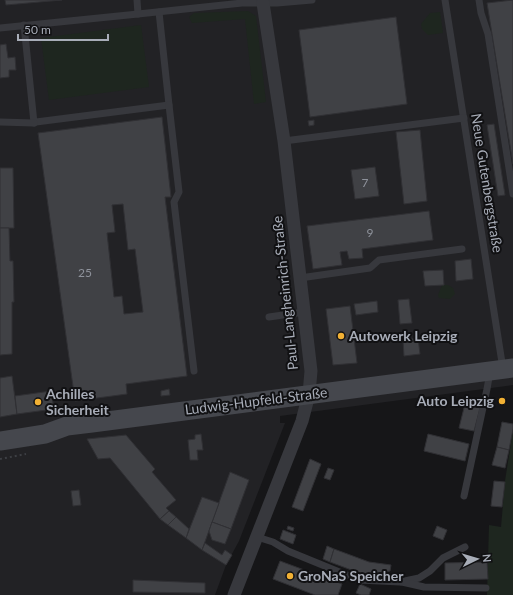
<svg xmlns="http://www.w3.org/2000/svg" width="513" height="595" font-family="Lato,sans-serif">
<rect width="100%" height="100%" fill="#161618"/>
<polygon fill="#222225" points="0,0 513,0 513,385 280,416 280,423 285,423 239,541 226,565 215,595 0,595"/>
<g fill="#1e261f">
<polygon points="248,11 256,16 266,102 254,104 245,19 192,23 189,17 194,13"/>
<polygon points="440,12 443,33 428,35 422,29 421,24 430,13"/>
<polygon points="141,25 149,87 49,100 41,38"/>
<polygon points="442,285 448,285 453,288 455,294 450,299 439,298 438,295"/>
<polygon points="513,430 513,595 487,595 489,525 501,527 505,481"/>
</g>
<g fill="#404145" stroke="#303034" fill-rule="evenodd">
<polygon points="5,0 62,0 6,5"/>
<polygon points="513,0 513,164 487,3"/>
<polygon points="396,17 407,104 310,117 299,30"/>
<polygon points="6,44 8,58 15,57 16,70 9,70 9,77 0,78 0,45"/>
<path d="M162,117L171,197H165L187,376L126,384L127,394L75,401L38,133ZM123,204L128,250L135,249L143,312L124,314L122,296L114,297L107,233L115,232L112,205Z"/>
<polygon points="314,120 314,125 309,126 308,121"/>
<polygon points="494,124 505,195 498,196 487,125"/>
<polygon points="420,130 427,201 404,204 396,132"/>
<polygon points="375,167 379,196 355,199 351,170"/>
<polygon points="0,168 13,168 14,228 0,228"/>
<polygon points="429,211 433,240 362,249 363,258 349,259 347,251 340,252 342,265 313,269 307,226"/>
<polygon points="0,228 9,228 10,261 13,261 14,302 12,302 12,354 0,355"/>
<polygon points="471,259 473,279 456,281 455,261"/>
<polygon points="443,270 444,285 425,286 423,271"/>
<polygon points="409,299 412,323 400,324 398,300"/>
<polygon points="377,301 378,312 356,315 354,304"/>
<polygon points="350,306 357,363 333,365 326,309"/>
<polygon points="418,338 420,354 404,356 403,340"/>
<polygon points="12,376 17,414 0,417 0,378"/>
<polygon points="169,389 170,395 161,396 161,391"/>
<polygon points="51,391 54,409 17,414 15,396"/>
<polygon points="465,404 480,408 474,431 459,428"/>
<polygon points="502,422 513,424 513,429 509,450 497,447"/>
<polygon points="201,434 203,450 197,450 198,460 190,460 188,440 195,439 195,435"/>
<polygon points="428,434 469,444 465,461 424,451"/>
<polygon points="126,435 155,469 152,472 176,500 166,508 169,511 160,519 110,458 98,459 87,439"/>
<polygon points="497,447 509,450 505,468 492,465"/>
<polygon points="310,459 321,464 303,511 292,507"/>
<polygon points="328,468 334,470 330,480 324,478"/>
<polygon points="230,472 249,480 231,529 212,522"/>
<polygon points="494,481 505,482 502,507 491,506"/>
<polygon points="79,490 81,505 73,506 71,491"/>
<polygon points="202,497 219,503 202,550 186,538"/>
<polygon points="169,511 176,517 168,525 160,519"/>
<polygon points="176,517 189,529 186,538 168,525"/>
<polygon points="212,522 231,529 225,544 212,540 209,531"/>
<polygon points="288,526 294,528 293,531 287,529"/>
<polygon points="437,526 447,530 443,540 433,536"/>
<polygon points="283,530 296,535 293,544 280,539"/>
<polygon points="205,543 222,555 225,550 232,555 226,565 202,550"/>
<polygon points="327,546 334,549 330,562 323,559"/>
<polygon points="334,549 369,562 391,565 390,571 365,575 330,562"/>
<polygon points="280,561 342,584 338,595 315,595 273,579"/>
<polygon points="487,562 488,579 445,580 445,563"/>
<polygon points="133,580 205,583 205,593 133,592"/>
<polygon points="360,584 371,589 369,595 361,595 356,593"/>
</g>
<g fill="none" stroke-linecap="round" stroke-linejoin="round">
<polyline stroke="#3d3f44" stroke-width="2" stroke-dasharray="2 3" stroke-linecap="butt" points="0,459 26,454"/>
<g stroke="#37383d" stroke-width="7">
<polyline points="137,0 138,14"/>
<polyline points="445,0 503,369"/>
<polyline points="479,0 481,13 488,34 513,194"/>
<polyline points="24,25 34,123 36,122 169,105 159,12"/>
<polyline points="0,28 138,14 242,3 277,3 312,0"/>
<polyline points="169,105 179,192 174,202 194,371"/>
<polyline points="0,122 34,123"/>
<polyline points="284,141 464,118"/>
<polyline points="300,278 370,268 379,260 462,249"/>
<polyline points="269,317 304,312"/>
<polyline points="464,496 487,389 490,372"/>
<polyline points="257,537 273,542 288,551 359,580 400,582 419,578 430,571 443,558 465,547"/>
<polyline points="402,582 424,587 486,588"/>
</g>
<polyline stroke="#37383d" stroke-width="13" points="234,595 302,421 309,394 311,371 284,141 263,3"/>
<polyline stroke="#45474d" stroke-width="19" points="0,441 45,434 67,426 92,423 513,368"/>
</g>
<g fill="#f2b134" stroke="#111113" stroke-width="1.5">
<circle cx="341" cy="336" r="4"/>
<circle cx="502" cy="401" r="4"/>
<circle cx="38" cy="402" r="4"/>
<circle cx="290" cy="576" r="4"/>
</g>
<g text-anchor="middle" stroke-width="4" stroke-linejoin="round" paint-order="stroke">
<g font-size="12" fill="#8e929b">
<text x="365" y="187">7</text>
<text x="370" y="237">9</text>
<text x="85" y="277">25</text>
</g>
<g font-size="14" fill="#a8adb8" stroke="#111113">
<text transform="translate(487 183) rotate(81)" y="5">Neue Gutenbergstraße</text>
<text transform="translate(285 293) rotate(-96)" y="5">Paul-Langheinrich-Straße</text>
<text transform="translate(256 401) rotate(-7)" y="5">Ludwig-Hupfeld-Straße</text>
</g>
<g font-size="14" font-weight="bold" fill="#a8adb8" stroke="#111113" text-anchor="start">
<text x="349" y="341">Autowerk Leipzig</text>
<text x="46" y="399">Achilles<tspan x="46" dy="16">Sicherheit</tspan></text>
<text x="494" y="406" text-anchor="end">Auto Leipzig</text>
<text x="298" y="581">GroNaS Speicher</text>
</g>
</g>
<g transform="translate(477 559) rotate(85)" stroke="#111113" stroke-width="3" paint-order="stroke">
<path d="M0-3L7 15L0 10L-7 15Z" fill="#a8adb8"/>
<text y="-6" font-size="11" font-weight="bold" text-anchor="middle" fill="#a8adb8">N</text>
</g>
<path d="M18 34v6h90v-6" fill="none" stroke="#a8adb8" stroke-width="2"/>
<text x="24" y="34" font-size="12" fill="#a8adb8" stroke="#111113" stroke-width="3" paint-order="stroke">50 m</text>
</svg>
